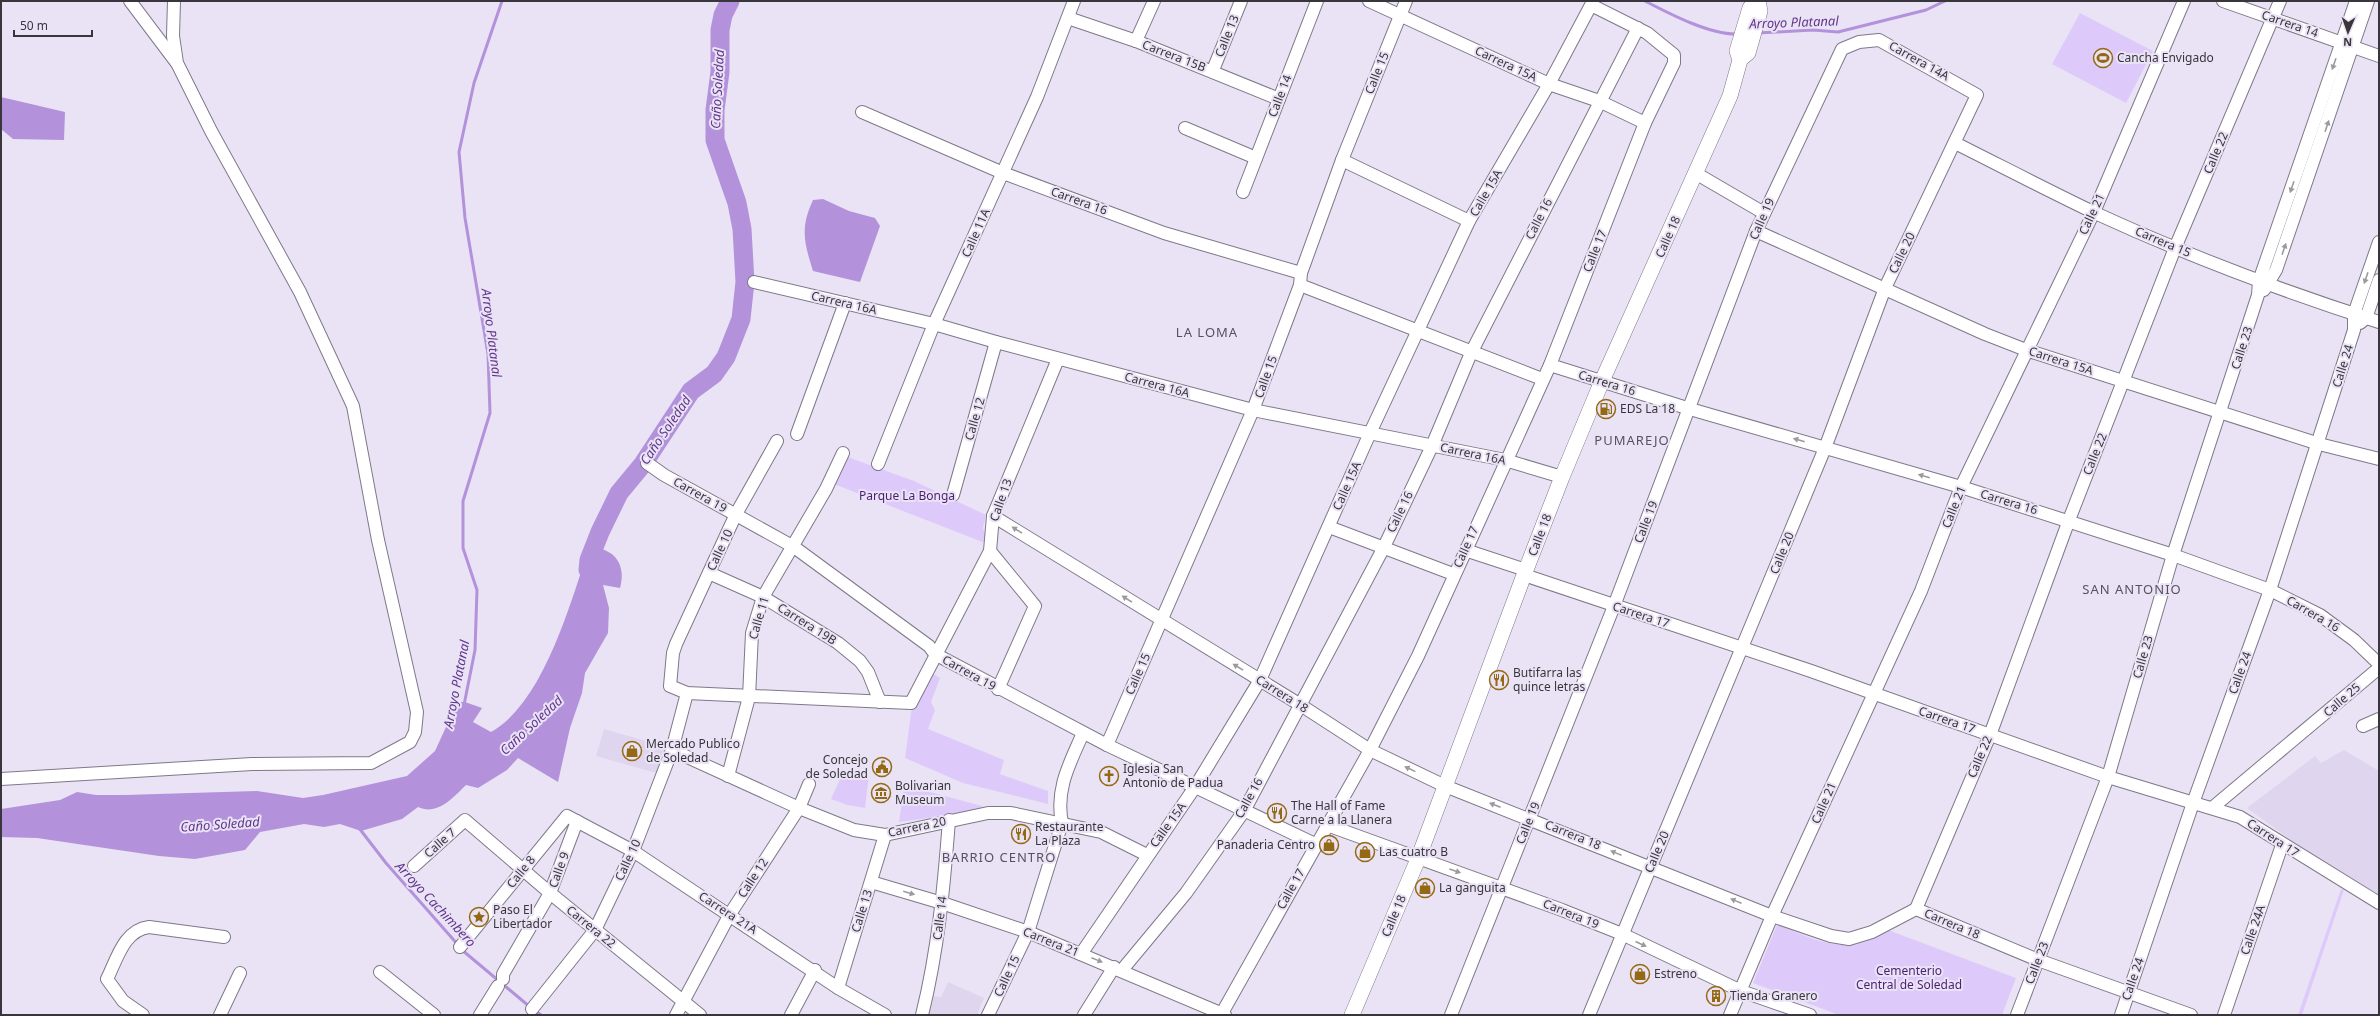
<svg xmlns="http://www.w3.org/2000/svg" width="2380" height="1016" font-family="'Noto Sans',sans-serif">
<rect width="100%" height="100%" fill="#eae3f5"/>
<g fill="#e0d5ee">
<polygon points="604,729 667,747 660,774 596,756"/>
<polygon points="2344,750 2379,771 2378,895 2325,865 2247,808 2315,756 2321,763"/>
<polygon points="948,982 984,998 977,1015 928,1015 933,996 941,997"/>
</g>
<g fill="#decafa">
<polygon points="2080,13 2153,51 2126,103 2052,64"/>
<polygon points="845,456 914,481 986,515 983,528 987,538 985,543 834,484"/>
<polygon points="929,671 940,678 931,702 935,710 928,729 1004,760 1000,774 1048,791 1048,804 963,783 905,758 912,706"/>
<polygon points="844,770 869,775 865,808 847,805 831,799"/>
<polygon points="905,780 930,792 982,806 981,811 899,822"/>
<polygon points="2341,889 2344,890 2302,1015 2298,1015"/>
<path d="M1777,925C1804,935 1837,953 1866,941C1873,938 1881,934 1888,930L2016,978L2002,1015H1839L1753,983Z"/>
</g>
<g fill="#b392db">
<polygon points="1,97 65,112 64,140 13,139 1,129"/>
<path d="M823,199L849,211L875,218L880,226L860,282L813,271C804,242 800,228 813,200Z"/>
<path d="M591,542C597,549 606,549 613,555C623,564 623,577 620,588L603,585L609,608L608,633L585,673L582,693L570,728L558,782L518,758L507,770L478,788L466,785C453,798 437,816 418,807L402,819L361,831L340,824L324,827L304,824L260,832L245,850L195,859L159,856L37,838L1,837V809L60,800L77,792L96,795H125L257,791L303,798L323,795L407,776L435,751L446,727L451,702H465L482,708L473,722L491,732C545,702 572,597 591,542Z"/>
</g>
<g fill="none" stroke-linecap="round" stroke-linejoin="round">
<g stroke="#b392db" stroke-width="3">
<path d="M1645,1C1670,14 1710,35 1738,34"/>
<polyline points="1758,33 1813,30 1838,32 1926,10 1945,1"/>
<polyline points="464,705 475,650 477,590 463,548 463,501 490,413 488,354 465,218 459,152 474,83 502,1"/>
<polyline points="359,828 386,863 459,946"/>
<polyline points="462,950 530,1007"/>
<polyline points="534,1010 541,1015"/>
</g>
<polyline stroke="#b392db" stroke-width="19" points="588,570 589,560 600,532 619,493 643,464 691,391 714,374 726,357 741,319 745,282 742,229 737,203 715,140 715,110 720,72 720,30 723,15 730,1"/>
<defs>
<g id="minor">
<polyline points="130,1 176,62"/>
<polyline points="1369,1 1549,84 1599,101 1645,123"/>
<polyline points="2223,1 2379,56"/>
<polyline points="1068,18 1136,41 1279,99"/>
<polyline points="1136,41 1154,1"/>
<polyline points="1213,70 1241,1"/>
<polyline points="862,112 1003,173 1164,233 1301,273"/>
<polyline points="1185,128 1256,158"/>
<path d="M1955,143C2001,166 2047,190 2093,212C2186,255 2282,291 2379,322"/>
<polyline points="1342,160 1469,221"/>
<polyline points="1697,174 1764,213"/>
<polyline points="1243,192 1317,1"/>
<polyline points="1756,231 1985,334 2026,350 2319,444 2379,459"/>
<polyline points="754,282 934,324 996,342 1253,410 1505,460 1562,477"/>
<polyline points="1300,285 1542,379"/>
<polyline points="2264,290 2276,270 2368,1"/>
<polyline points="2360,323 2366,318 2379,280"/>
<polyline points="1550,365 1690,409 1961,487 2173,555 2270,590 2320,615 2354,640 2379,664"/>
<polyline points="797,434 845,303"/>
<polyline points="777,441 736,514 676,644 673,653 670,686 687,693 911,703 990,551 993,516 1058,359"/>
<polyline points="647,463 664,475 794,547 929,646 935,654 1107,745 1315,844"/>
<polyline points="878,464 934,324 1037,97 1074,1"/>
<polyline points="953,495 996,342"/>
<polyline points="993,516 1299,704 1370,750 1445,786 1772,916 1831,936 1849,939 1872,932 1916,909 2038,960 2191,1015"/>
<polyline points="1329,527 1453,574"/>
<polyline points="1465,550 1526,570"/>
<polyline points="990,551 1035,606 998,689"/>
<polyline points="709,573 763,597 838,643 860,661 868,672 880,702"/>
<polyline points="1524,575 1811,671 2108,777 2240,817 2379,903"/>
<polyline points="2363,726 2379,719"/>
<polyline points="1107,745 1253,410 1300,285 1301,273 1342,160 1406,1"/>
<polyline points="672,750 799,808 854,830 885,835 988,813 1011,813 1101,832 1147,855"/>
<polyline points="728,776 749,697 752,633 763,597 826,489 843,453"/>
<polyline points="1,779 252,764 371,763 410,742 415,732 417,712 378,540 353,406 300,292 211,131 177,63 173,36 174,1"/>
<polyline points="2212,808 2379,668"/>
<polyline points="1327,825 1562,910 1622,934 1741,991 1810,1015"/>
<polyline points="414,866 465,820 550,893 700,1015"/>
<polyline points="871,882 942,903 1028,932 1225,1015"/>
<polyline points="1916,909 1990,735 2069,520 2175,248 2280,1"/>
<polyline points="460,947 567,816 633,851 838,988 885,1015"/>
<polyline points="1081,954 1195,787 1260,680 1370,433 1469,221 1549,84 1591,5 1647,33 1674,55 1674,63 1645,123 1550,365 1418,656 1370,750 1221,1015"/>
<polyline points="1122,970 1186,893 1244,811 1383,549 1432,446 1471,353 1638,28"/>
<polyline points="380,972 434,1015"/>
<polyline points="503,979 503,974 550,893 577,821"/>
<polyline points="838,988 885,835"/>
<polyline points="532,1009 595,930 633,851 672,750 687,693"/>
<path d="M143,1015L123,1001L107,979C117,959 124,930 149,927L224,937"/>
<polyline points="220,1015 240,973"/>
<polyline points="480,1015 498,986"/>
<polyline points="676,1015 730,914 799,808 809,784"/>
<polyline points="791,1015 815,970"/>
<path d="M922,1015C938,951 944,886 949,820"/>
<path d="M988,1015L1028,932L1062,823C1055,789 1070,763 1083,733"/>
<polyline points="1084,1015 1114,967"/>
<polyline points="1451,1015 1614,606 1756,231 1842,49 1859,42 1879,40 1977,95 1885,288 1825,448 1589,1015"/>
<polyline points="1730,1015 1772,916 1921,591 1961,487 2094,212 2184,1"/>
<polyline points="2017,1015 2108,777 2173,555 2258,295 2259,281 2356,1"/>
<polyline points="2121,1015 2193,803 2270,590 2354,330 2354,314 2379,242"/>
<polyline points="2224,1015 2282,845"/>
</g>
<g id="major">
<polyline points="1743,57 1748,53 1760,11 1758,1"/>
<polyline points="1352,1015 1418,859 1524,575 1562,477 1602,381 1730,96 1740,60 1737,51 1750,8 1755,1"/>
</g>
</defs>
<use href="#minor" stroke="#7f7888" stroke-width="14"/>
<use href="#major" stroke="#7f7888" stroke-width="16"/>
<use href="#minor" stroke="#fff" stroke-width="12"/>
<use href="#major" stroke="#fff" stroke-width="15"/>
</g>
<defs><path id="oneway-solid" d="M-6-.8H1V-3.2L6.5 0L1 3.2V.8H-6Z"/></defs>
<g fill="#9c9a9e">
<use href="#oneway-solid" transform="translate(2334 64) rotate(109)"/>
<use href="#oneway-solid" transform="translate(2327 126) rotate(-71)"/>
<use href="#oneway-solid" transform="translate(2292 187) rotate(109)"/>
<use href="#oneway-solid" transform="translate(2284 249) rotate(-71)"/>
<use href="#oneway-solid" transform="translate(2366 278) rotate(109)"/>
<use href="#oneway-solid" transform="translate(1799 440) rotate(-164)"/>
<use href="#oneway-solid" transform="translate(1924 476) rotate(-164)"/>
<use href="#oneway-solid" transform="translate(1017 530) rotate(-148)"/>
<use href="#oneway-solid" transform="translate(1127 599) rotate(-148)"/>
<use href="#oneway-solid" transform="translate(1238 667) rotate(-149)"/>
<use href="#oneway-solid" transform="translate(1410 769) rotate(-154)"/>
<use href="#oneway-solid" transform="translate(1495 805) rotate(-159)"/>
<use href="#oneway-solid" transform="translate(1616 853) rotate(-158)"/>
<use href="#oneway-solid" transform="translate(1455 871) rotate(19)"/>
<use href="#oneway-solid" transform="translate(909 893) rotate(16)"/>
<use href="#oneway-solid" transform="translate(1736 901) rotate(-158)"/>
<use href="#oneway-solid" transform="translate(1641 944) rotate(25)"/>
<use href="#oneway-solid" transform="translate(1097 960) rotate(22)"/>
</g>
<defs>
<symbol id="stadium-ring" viewBox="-11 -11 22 22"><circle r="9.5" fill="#eae3f5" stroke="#946914" stroke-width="1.5"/><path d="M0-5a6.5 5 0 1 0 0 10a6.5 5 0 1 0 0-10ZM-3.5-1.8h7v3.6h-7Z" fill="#946914"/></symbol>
<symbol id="fuel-ring" viewBox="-11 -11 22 22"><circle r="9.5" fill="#eae3f5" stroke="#946914" stroke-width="1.5"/><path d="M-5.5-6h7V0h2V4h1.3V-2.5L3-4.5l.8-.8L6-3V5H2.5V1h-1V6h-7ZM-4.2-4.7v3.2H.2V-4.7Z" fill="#946914"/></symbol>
<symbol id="restaurant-ring" viewBox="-11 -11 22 22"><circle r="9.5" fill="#eae3f5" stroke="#946914" stroke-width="1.5"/><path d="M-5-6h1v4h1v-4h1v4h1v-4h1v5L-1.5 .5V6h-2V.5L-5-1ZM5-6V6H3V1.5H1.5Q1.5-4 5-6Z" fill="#946914"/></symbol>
<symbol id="shop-ring" viewBox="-11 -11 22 22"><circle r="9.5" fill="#eae3f5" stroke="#946914" stroke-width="1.5"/><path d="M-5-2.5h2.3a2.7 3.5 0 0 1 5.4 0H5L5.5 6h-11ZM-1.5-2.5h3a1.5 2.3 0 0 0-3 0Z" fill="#946914"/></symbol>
<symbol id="civic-ring" viewBox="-11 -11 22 22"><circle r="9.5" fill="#eae3f5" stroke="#946914" stroke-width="1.5"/><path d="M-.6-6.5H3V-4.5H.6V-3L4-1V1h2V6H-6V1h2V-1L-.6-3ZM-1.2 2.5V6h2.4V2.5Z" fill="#946914"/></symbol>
<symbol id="church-ring" viewBox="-11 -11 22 22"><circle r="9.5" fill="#eae3f5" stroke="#946914" stroke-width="1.5"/><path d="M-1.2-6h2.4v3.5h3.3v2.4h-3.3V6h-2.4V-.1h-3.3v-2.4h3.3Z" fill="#946914"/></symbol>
<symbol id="museum-ring" viewBox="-11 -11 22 22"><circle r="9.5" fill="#eae3f5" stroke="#946914" stroke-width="1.5"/><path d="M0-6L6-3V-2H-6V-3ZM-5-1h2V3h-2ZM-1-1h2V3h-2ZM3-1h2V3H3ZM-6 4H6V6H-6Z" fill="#946914"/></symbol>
<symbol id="sight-ring" viewBox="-11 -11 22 22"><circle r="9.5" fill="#eae3f5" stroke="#946914" stroke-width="1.5"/><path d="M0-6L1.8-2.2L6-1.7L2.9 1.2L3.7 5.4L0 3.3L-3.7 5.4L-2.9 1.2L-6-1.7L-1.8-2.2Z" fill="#946914"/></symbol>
<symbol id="building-ring" viewBox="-11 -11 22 22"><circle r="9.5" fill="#eae3f5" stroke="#946914" stroke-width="1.5"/><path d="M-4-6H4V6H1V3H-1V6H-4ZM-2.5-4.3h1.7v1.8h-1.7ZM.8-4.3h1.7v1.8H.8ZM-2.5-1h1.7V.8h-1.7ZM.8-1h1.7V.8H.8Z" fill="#946914"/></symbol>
</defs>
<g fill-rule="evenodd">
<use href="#stadium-ring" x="2092" y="47" width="22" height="22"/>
<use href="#fuel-ring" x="1595" y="398" width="22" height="22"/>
<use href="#restaurant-ring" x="1488" y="669" width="22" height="22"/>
<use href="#shop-ring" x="621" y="740" width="22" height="22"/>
<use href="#civic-ring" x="871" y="756" width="22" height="22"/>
<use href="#church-ring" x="1098" y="765" width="22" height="22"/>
<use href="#museum-ring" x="870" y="782" width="22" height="22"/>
<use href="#restaurant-ring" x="1266" y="802" width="22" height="22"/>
<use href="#restaurant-ring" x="1010" y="823" width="22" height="22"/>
<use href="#shop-ring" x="1318" y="834" width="22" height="22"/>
<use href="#shop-ring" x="1354" y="841" width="22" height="22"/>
<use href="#shop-ring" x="1414" y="877" width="22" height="22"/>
<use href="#sight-ring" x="468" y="906" width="22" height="22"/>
<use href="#shop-ring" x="1629" y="963" width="22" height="22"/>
<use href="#building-ring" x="1705" y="985" width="22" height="22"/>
</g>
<g text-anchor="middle" stroke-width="4" stroke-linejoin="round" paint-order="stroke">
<g font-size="12" fill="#38353c" stroke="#eae3f5">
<text transform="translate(2290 24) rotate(19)" y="4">Carrera 14</text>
<text transform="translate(1227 36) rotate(-68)" y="4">Calle 13</text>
<text transform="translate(1174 56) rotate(21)" y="4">Carrera 15B</text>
<text transform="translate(1919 61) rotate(29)" y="4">Carrera 14A</text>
<text transform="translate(1506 64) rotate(25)" y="4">Carrera 15A</text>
<text transform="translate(1377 73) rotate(-68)" y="4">Calle 15</text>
<text transform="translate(1280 96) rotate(-69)" y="4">Calle 14</text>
<text transform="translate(2216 153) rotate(-67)" y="4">Calle 22</text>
<text transform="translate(1486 193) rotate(-60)" y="4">Calle 15A</text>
<text transform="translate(1079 201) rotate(20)" y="4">Carrera 16</text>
<text transform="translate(2092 214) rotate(-65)" y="4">Calle 21</text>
<text transform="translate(1539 219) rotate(-63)" y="4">Calle 16</text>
<text transform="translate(1762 219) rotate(-66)" y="4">Calle 19</text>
<text transform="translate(976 233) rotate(-66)" y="4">Calle 11A</text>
<text transform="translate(1668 237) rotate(-66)" y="4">Calle 18</text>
<text transform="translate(2163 242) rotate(23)" y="4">Carrera 15</text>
<text transform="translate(1595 251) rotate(-68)" y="4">Calle 17</text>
<text transform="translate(1902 253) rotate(-64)" y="4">Calle 20</text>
<text transform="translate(844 303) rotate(13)" y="4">Carrera 16A</text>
<text transform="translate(2242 348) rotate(-72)" y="4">Calle 23</text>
<text transform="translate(2061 361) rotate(18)" y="4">Carrera 15A</text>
<text transform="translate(2343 366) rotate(-73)" y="4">Calle 24</text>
<text transform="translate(1266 377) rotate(-70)" y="4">Calle 15</text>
<text transform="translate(1607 383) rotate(17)" y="4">Carrera 16</text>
<text transform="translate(1157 385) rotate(15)" y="4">Carrera 16A</text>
<text transform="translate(975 419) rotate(-74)" y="4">Calle 12</text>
<text transform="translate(1473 454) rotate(12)" y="4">Carrera 16A</text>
<text transform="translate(2095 454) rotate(-68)" y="4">Calle 22</text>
<text transform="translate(1347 486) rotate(-66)" y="4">Calle 15A</text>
<text transform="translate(700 495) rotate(29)" y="4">Carrera 19</text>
<text transform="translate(1001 500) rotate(-71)" y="4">Calle 13</text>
<text transform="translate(2009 502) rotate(17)" y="4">Carrera 16</text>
<text transform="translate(1954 507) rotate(-68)" y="4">Calle 21</text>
<text transform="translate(1400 512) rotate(-64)" y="4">Calle 16</text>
<text transform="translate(1646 522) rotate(-69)" y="4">Calle 19</text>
<text transform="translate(1540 535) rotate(-69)" y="4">Calle 18</text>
<text transform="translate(1466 547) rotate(-66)" y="4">Calle 17</text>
<text transform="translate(720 550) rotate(-65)" y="4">Calle 10</text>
<text transform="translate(1782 553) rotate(-68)" y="4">Calle 20</text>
<text transform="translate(2313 614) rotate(30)" y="4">Carrera 16</text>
<text transform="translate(1641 615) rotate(18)" y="4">Carrera 17</text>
<text transform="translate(759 618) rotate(-74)" y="4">Calle 11</text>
<text transform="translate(807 624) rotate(32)" y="4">Carrera 19B</text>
<text transform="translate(2143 657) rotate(-74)" y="4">Calle 23</text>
<text transform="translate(969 673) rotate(29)" y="4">Carrera 19</text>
<text transform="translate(2240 673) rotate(-70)" y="4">Calle 24</text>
<text transform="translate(1138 674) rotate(-66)" y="4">Calle 15</text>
<text transform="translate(1282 694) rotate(32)" y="4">Carrera 18</text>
<text transform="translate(2342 700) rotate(-41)" y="4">Calle 25</text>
<text transform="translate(1947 720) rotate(19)" y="4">Carrera 17</text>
<text transform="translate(1980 757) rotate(-67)" y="4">Calle 22</text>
<text transform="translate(1249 798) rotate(-61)" y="4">Calle 16</text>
<text transform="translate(1824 803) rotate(-66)" y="4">Calle 21</text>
<text transform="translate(1528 823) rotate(-68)" y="4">Calle 19</text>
<text transform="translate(1168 825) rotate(-54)" y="4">Calle 15A</text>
<text transform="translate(917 827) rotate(-12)" y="4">Carrera 20</text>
<text transform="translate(1573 835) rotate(22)" y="4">Carrera 18</text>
<text transform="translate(2273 838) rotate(33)" y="4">Carrera 17</text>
<text transform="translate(440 843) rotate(-42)" y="4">Calle 7</text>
<text transform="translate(1657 852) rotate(-67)" y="4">Calle 20</text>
<text transform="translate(628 860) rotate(-65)" y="4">Calle 10</text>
<text transform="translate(559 870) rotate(-70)" y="4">Calle 9</text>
<text transform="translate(521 872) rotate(-51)" y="4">Calle 8</text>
<text transform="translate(753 878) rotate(-57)" y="4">Calle 12</text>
<text transform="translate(1291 889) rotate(-61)" y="4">Calle 17</text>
<text transform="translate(862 911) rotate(-73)" y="4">Calle 13</text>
<text transform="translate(728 913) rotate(33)" y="4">Carrera 21A</text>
<text transform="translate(1571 914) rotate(22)" y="4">Carrera 19</text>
<text transform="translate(1394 916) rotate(-67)" y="4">Calle 18</text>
<text transform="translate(940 918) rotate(-83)" y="4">Calle 14</text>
<text transform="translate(1952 924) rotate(23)" y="4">Carrera 18</text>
<text transform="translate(591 927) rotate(39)" y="4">Carrera 22</text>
<text transform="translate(2253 930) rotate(-71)" y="4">Calle 24A</text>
<text transform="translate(1051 942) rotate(22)" y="4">Carrera 21</text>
<text transform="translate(2037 963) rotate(-69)" y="4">Calle 23</text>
<text transform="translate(1007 976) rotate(-65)" y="4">Calle 15</text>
<text transform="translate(2133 979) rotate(-71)" y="4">Calle 24</text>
</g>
<g font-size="12" fill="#38353c" stroke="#eae3f5" text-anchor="start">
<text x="2117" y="62">Cancha Envigado</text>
<text x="1620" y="413">EDS La 18</text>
<text x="1513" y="677">Butifarra las<tspan x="1513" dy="14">quince letras</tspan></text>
<text x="646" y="748">Mercado Publico<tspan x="646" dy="14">de Soledad</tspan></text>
<text x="868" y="764" text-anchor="end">Concejo<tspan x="868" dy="14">de Soledad</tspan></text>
<text x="1123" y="773">Iglesia San<tspan x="1123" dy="14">Antonio de Padua</tspan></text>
<text x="895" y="790">Bolivarian<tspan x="895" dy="14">Museum</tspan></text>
<text x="1291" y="810">The Hall of Fame<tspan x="1291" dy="14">Carne a la Llanera</tspan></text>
<text x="1035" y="831">Restaurante<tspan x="1035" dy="14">La Plaza</tspan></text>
<text x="1315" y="849" text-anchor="end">Panaderia Centro</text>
<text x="1379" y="856">Las cuatro B</text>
<text x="1439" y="892">La ganguita</text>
<text x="493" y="914">Paso El<tspan x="493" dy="14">Libertador</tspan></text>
<text x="1654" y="978">Estreno</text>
<text x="1730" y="1000">Tienda Granero</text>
</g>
<g font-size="12" fill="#4c1e73" stroke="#eae3f5">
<text x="907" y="500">Parque La Bonga</text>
<text x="1909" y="975">Cementerio<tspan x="1909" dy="14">Central de Soledad</tspan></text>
</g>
<g font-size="13" font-style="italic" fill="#62368c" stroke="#eae3f5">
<text transform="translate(1794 22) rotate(-2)" y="5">Arroyo Platanal</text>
<text transform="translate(717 89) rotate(-87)" y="5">Caño Soledad</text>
<text transform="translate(492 333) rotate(83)" y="5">Arroyo Platanal</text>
<text transform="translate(665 430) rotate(-56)" y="5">Caño Soledad</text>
<text transform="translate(456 684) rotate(-79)" y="5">Arroyo Platanal</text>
<text transform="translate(531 725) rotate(-43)" y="5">Caño Soledad</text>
<text transform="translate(220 824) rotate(-4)" y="5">Caño Soledad</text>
<text transform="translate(436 904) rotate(47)" y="5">Arroyo Cachimbero</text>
</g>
<g font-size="13" letter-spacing="1" fill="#57515f" stroke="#eae3f5">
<text x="1207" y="337">LA LOMA</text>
<text x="1632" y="445">PUMAREJO</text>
<text x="2132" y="594">SAN ANTONIO</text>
<text x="999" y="862">BARRIO CENTRO</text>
</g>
</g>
<rect width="2380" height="1016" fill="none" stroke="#38353c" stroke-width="4"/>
<g transform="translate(2348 32) rotate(182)" stroke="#eae3f5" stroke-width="3" paint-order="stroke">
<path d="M0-3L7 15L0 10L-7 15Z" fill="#38353c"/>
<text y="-6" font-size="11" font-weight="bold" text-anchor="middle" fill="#38353c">N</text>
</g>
<path d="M14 30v6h78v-6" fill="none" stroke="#38353c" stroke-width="2"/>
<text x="20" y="30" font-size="12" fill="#38353c" stroke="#eae3f5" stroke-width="3" paint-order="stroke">50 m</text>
</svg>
